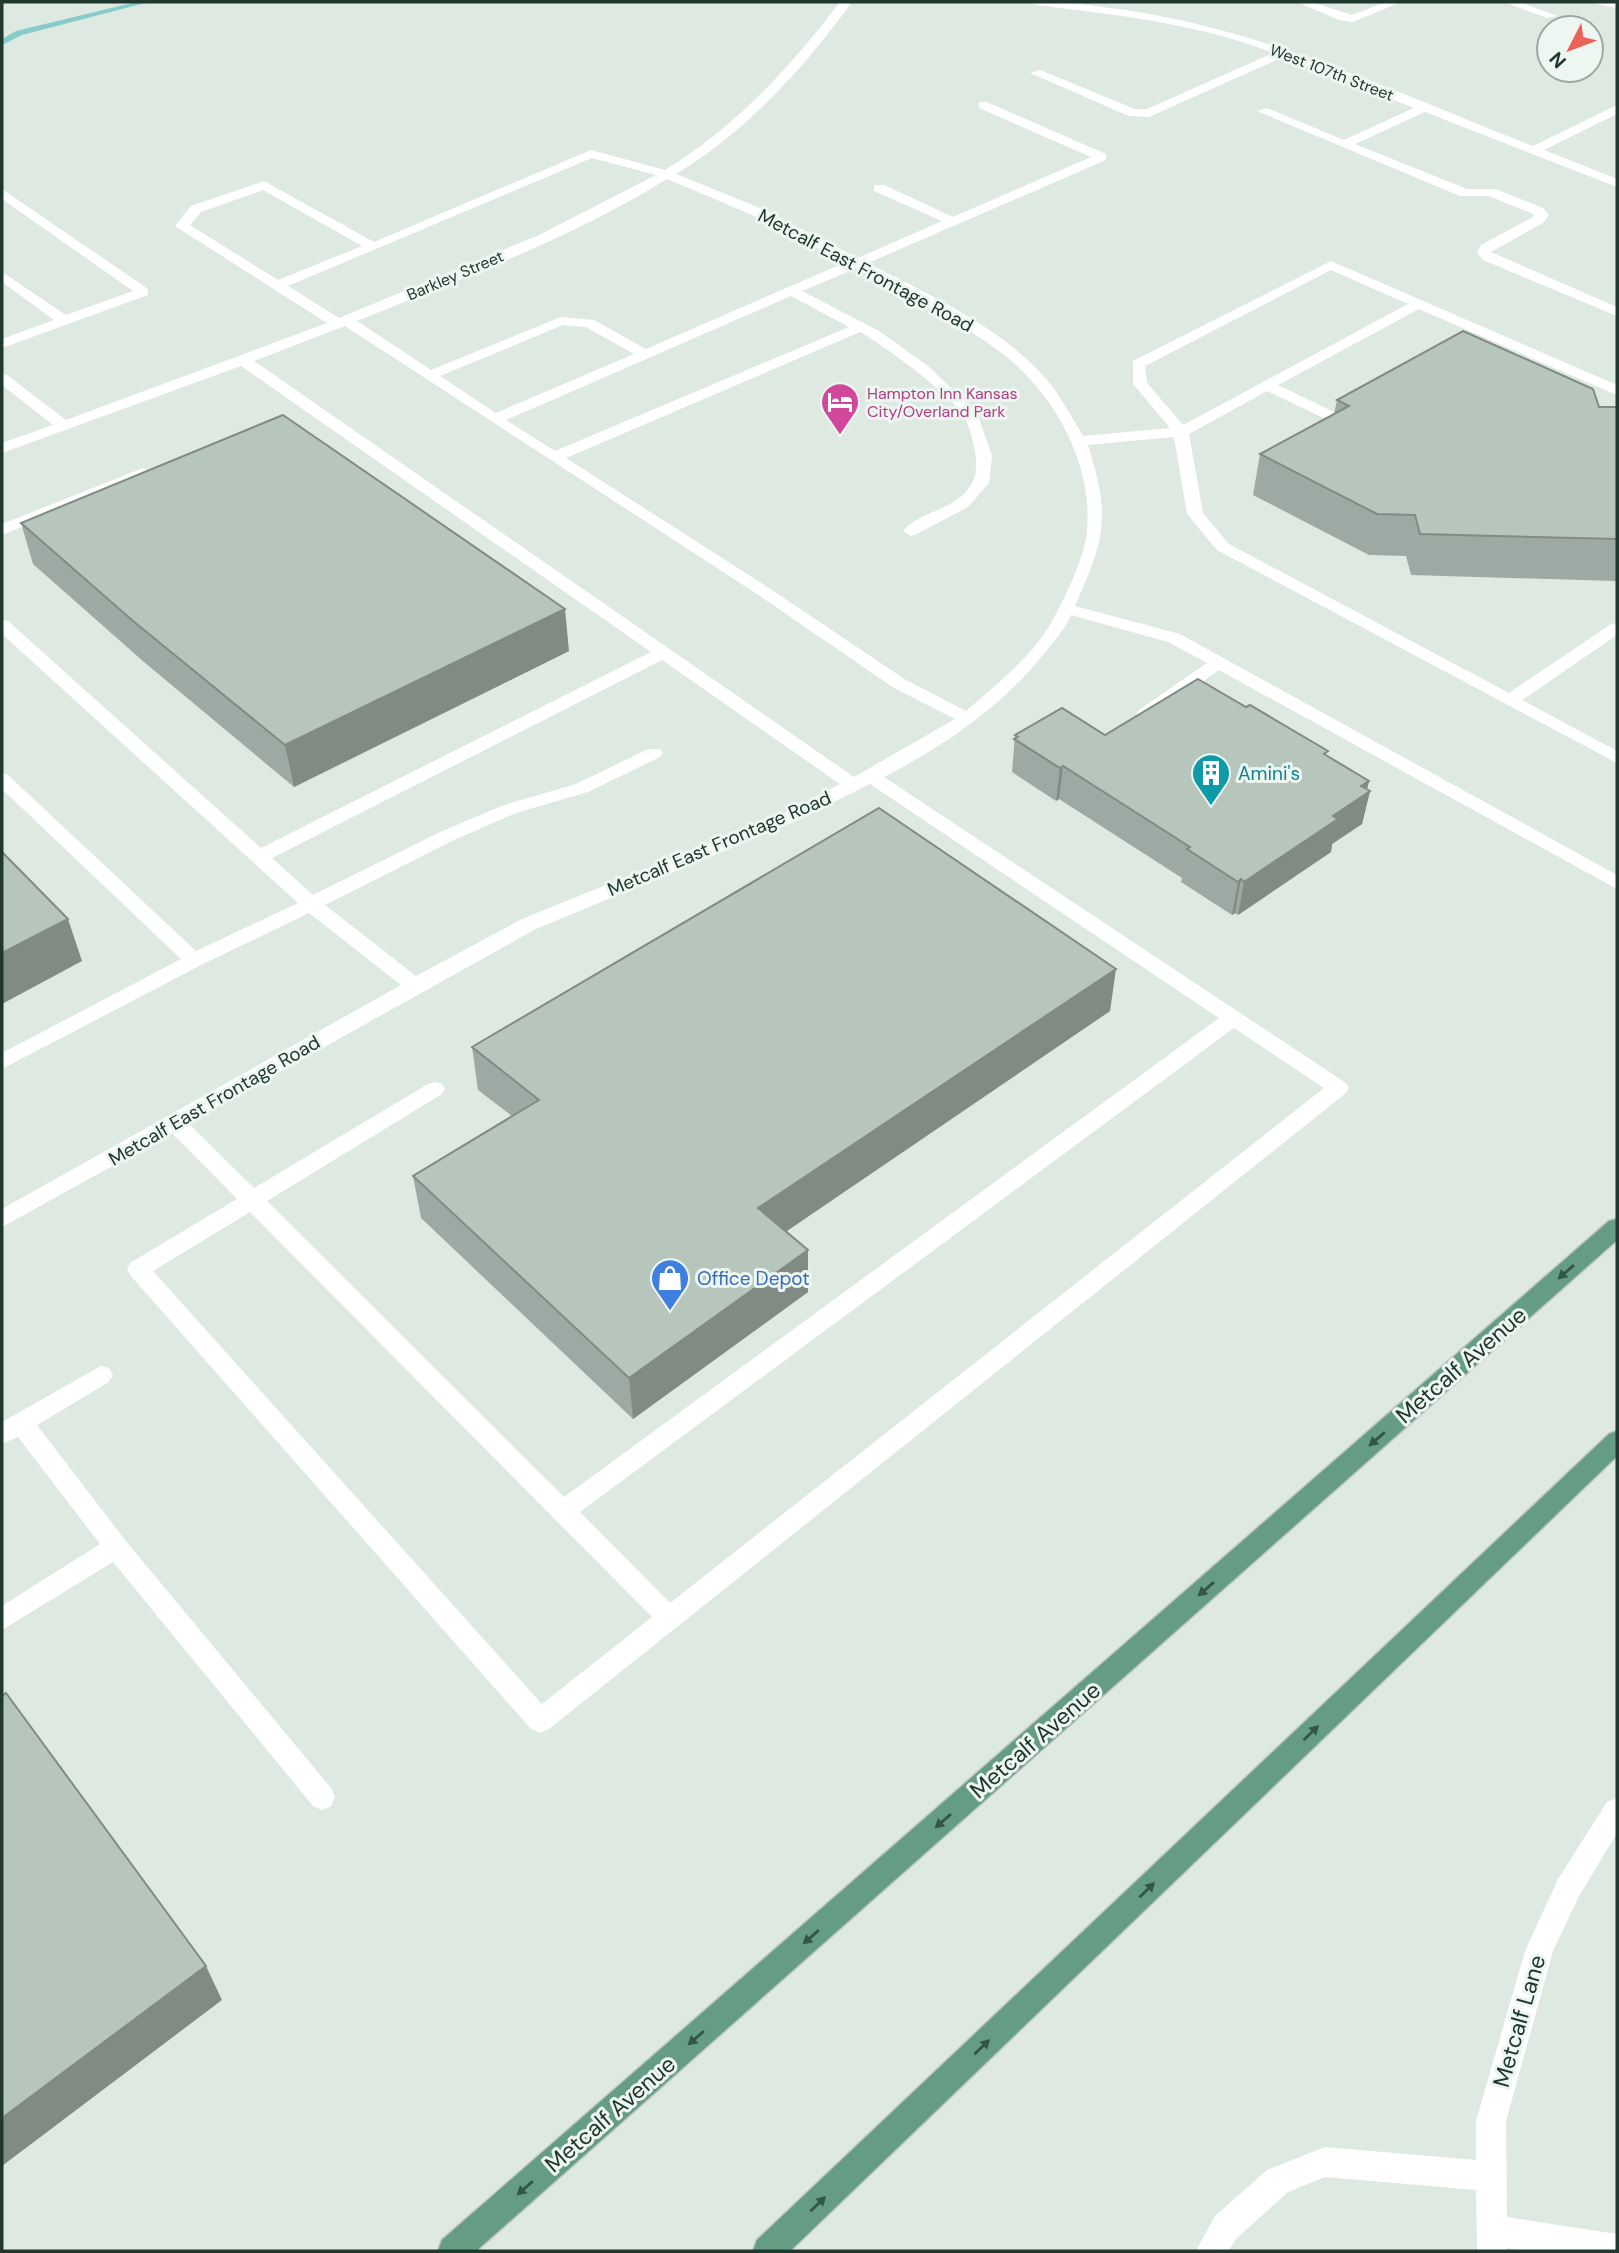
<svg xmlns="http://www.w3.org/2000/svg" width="1619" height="2253" font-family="'DM Sans',sans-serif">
<rect width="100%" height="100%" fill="#dee9e2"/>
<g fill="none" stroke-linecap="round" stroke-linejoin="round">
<polygon fill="#88ccca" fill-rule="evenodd" points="136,2 149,2 22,35 2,45 2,39 16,31"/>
<defs>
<g id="major">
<polygon points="1617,1219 1617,1240 476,2251 438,2251 442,2240 1609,1221"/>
<polygon points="1617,1431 1617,1456 790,2251 753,2251 757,2240 1609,1434"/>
</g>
</defs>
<use href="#major" stroke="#bcc3c0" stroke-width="3"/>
<g fill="#fff" fill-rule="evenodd">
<path d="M840,2H852C803,69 747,131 676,174L760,208L858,258L942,221L874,191V185H884L953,217L1091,157L979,108V102H987L1106,154V160L868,263C932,297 1010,330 1055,390C1065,405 1074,421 1083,436L1170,428L1133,384V361L1331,261L1617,385V394L1612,393L1419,309L1278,385L1340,415L1342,418L1340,421H1330L1267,391L1189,434L1203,513L1229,544L1509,693L1611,624L1617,623V635L1522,700L1617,751V763L1217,550L1187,514L1174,437L1088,445C1111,517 1105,539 1075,606L1180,634L1617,875V889L1219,670L1151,718H1139L1136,714L1139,710L1207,663L1168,642L1071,615C1064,631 1053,642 1043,655C1000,708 944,746 884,777L1346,1083L1349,1088L1346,1093L549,1729L540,1733L531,1729L130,1275L127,1269L130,1263L237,1199L172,1133L2,1227V1209L401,985L309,913L201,965L2,1069V1053L181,959L2,789V773L8,775L196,951L298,903L2,634V620L8,621L261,848L651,652L241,366L2,453V443L53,425L2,385V374L7,375L66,420L327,323L175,226L191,206L264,181L374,242L591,150L665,170C736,127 790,67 840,2ZM592,158L656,175L539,235L339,318L288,286ZM667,179L750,214L846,262L646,349L594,320L561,317L431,370L357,321C461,279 570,239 667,179ZM263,190L362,246L278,280L190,225L201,212ZM857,268C907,295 958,320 1003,354C1054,394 1093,463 1087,530C1085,557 1064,600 1051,623C1031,658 995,685 966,711L906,680L769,588L566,458L860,332C882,344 953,396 964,416C972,433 982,466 972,483C958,510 921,510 903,531L911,536L917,534L968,507L989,483L992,456L977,413L928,366L879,331L802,291ZM1331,270L1408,304L1183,425L1147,383L1145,366ZM791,296L849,327L555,451L506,420ZM563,325L586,327L634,354L496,413L440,376ZM345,326L757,594L894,688L955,719L854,777L254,361ZM662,660L840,784L784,813L522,919L416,976L325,905L454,840L516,813L588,792L660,757L663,753L660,749H648L576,784L504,805L440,832L313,895L272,858ZM870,784L1219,1018L564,1497L267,1201L442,1094L445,1089L442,1084L435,1082L428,1084L254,1188L188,1123L536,929L796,821ZM1234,1028L1324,1088L670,1603L580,1512ZM250,1212L652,1617L542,1704L153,1271Z"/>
<path d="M1030,2C1057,1 1083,4 1110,8C1257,26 1395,92 1533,146L1617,105V114L1544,150L1617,179V187L1425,112L1355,144L1467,189H1496L1543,208L1549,215L1543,223L1491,252L1617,307V316L1483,260L1477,252L1481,245L1533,217V214L1489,196H1460L1257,111L1267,108L1344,140L1414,108L1283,57L1149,117L1129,116L1030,73L1040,70L1135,109H1147L1273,53C1197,23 1116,15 1036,5Z"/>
<polygon points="1297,2 1312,2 1352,15 1386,2 1401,2 1353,22 1339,20"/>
<polygon points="1504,2 1520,2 1557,16 1547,18"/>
<polygon points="1594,2 1617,2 1617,8 1596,4"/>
<polygon points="2,189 148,289 148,295 2,348 2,339 54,320 2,282 2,272 66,315 133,291 2,199"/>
<polygon points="143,468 151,473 148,476 2,535 2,524"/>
<polygon points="101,1366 109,1368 113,1375 109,1382 37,1425 125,1540 331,1788 335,1797 331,1806 322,1810 313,1806 113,1562 2,1630 2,1606 100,1544 18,1437 2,1444 2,1422"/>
<polygon points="1617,1798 1617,1833 1578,1898 1553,1951 1506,2121 1507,2217 1617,2234 1617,2251 1530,2251 1507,2248 1507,2251 1477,2251 1476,2190 1325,2177 1288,2192 1237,2238 1228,2251 1196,2251 1215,2216 1267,2170 1325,2147 1476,2160 1476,2121 1525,1951 1558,1879 1607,1802"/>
</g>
<use href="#major" fill="#649d84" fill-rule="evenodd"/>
</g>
<g fill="#9daaa3">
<polygon points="1337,400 1617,407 1617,582 1615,581 1411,575 1406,556 1369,555 1253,495 1260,454 1334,414"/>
<polygon points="21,523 569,651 294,787 144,662 33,564"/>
<polygon points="1015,735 1105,735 1327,756 1369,781 1367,789 1370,791 1362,824 1332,844 1331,852 1238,915 1235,913 1232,915 1181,882 1182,878 1059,799 1056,801 1012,772"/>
<polygon points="1110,1011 786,1231 808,1250 808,1292 633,1419 421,1218 413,1176 512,1116 478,1090 472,1047"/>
</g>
<g fill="#808b84">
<polygon points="565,609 569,651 294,787 285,745"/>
<polygon points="1063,766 1059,799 1056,801 1060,768"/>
<polygon points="1369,781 1366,793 1370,791 1362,824 1332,844 1331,852 1238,915 1244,882 1333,816 1361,786"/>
<polygon points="1241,879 1235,913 1232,915 1238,882"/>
<polygon points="68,919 82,961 2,1004 2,953"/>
<polygon points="1116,969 1110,1011 759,1250 758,1208"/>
<polygon points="808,1250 808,1292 633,1419 629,1378"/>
<polygon points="206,1966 222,2000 2,2166 2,2118"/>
</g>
<g fill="#b7c6bd" stroke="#808b84" stroke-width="2">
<polygon points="1463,331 1593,389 1599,407 1617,407 1617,539 1420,534 1415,515 1377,514 1260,454 1349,406 1337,400"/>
<polygon points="283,415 565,609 285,745 133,621 21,523"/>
<polygon points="1198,679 1246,707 1250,705 1328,751 1324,754 1369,781 1361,786 1370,791 1333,816 1338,819 1244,882 1241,879 1238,882 1187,849 1190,847 1063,766 1060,768 1014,739 1018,737 1015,735 1062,708 1105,735"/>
<polygon points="879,808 1116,969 758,1208 808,1250 629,1378 413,1176 539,1100 472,1047"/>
<polygon points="2,852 68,919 2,953"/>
<polygon points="6,1693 206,1966 2,2118 2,1696"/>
</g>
<defs><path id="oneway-solid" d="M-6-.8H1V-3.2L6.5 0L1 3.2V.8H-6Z" transform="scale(1.75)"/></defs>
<g fill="#345647">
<use href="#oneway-solid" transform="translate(1566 1272) rotate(139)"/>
<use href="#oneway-solid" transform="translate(1377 1439) rotate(139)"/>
<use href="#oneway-solid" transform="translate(1206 1589) rotate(139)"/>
<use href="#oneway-solid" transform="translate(1311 1733) rotate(-44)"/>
<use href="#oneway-solid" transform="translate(943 1821) rotate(139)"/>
<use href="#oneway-solid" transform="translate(1147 1890) rotate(-44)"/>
<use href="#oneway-solid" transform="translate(811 1937) rotate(139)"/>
<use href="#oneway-solid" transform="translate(696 2038) rotate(139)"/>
<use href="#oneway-solid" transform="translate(982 2047) rotate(-44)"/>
<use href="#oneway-solid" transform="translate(525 2188) rotate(139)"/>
<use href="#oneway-solid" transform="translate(818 2204) rotate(-44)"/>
</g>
<defs>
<symbol id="hotel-pin" viewBox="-11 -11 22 30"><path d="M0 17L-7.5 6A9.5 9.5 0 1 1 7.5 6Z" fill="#d1479c" stroke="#eef6f1"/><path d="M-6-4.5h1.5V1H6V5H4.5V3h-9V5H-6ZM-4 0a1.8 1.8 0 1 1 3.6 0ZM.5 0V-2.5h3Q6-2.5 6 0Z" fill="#fff"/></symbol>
<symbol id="building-pin" viewBox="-11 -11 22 30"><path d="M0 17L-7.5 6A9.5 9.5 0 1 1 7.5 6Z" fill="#0f9aa8" stroke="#eef6f1"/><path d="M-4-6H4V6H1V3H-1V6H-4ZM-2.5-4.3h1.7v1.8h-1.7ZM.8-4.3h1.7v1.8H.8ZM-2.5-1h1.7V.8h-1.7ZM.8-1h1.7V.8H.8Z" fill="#fff"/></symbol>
<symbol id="shop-pin" viewBox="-11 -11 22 30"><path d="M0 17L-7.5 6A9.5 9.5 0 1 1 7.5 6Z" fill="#3f7fe0" stroke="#eef6f1"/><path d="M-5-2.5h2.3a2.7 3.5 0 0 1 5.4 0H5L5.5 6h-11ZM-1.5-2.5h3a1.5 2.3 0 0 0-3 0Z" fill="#fff"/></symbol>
</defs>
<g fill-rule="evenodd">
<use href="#hotel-pin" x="818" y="380" width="44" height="60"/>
<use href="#building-pin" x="1189" y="751" width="44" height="60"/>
<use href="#shop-pin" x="648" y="1256" width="44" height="60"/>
</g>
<g text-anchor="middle" stroke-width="6" stroke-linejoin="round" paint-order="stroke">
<g font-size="16" fill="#20382d" stroke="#eef6f1">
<text transform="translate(1332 72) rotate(21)" y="6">West 107th Street</text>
<text transform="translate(455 275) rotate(-23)" y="6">Barkley Street</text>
</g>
<g font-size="16" fill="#b23c85" stroke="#eef6f1" text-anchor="start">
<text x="867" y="399">Hampton Inn Kansas<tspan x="867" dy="18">City/Overland Park</tspan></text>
</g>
<g font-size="19" fill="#20382d" stroke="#eef6f1">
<text transform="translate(866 270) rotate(28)" y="7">Metcalf East Frontage Road</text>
<text transform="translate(719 843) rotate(-23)" y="7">Metcalf East Frontage Road</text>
<text transform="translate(214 1100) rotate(-30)" y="7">Metcalf East Frontage Road</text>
</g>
<g font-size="19" fill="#0d838f" stroke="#eef6f1" text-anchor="start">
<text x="1238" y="780">Amini's</text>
</g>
<g font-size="19" fill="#366cbe" stroke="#eef6f1" text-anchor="start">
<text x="697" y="1285">Office Depot</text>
</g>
<g font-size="23" fill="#20382d" stroke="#eef6f1">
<text transform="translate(1461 1365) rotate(-41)" y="8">Metcalf Avenue</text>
<text transform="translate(1035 1740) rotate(-41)" y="8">Metcalf Avenue</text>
<text transform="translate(1519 2021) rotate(-74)" y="8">Metcalf Lane</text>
<text transform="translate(610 2114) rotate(-41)" y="8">Metcalf Avenue</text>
</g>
</g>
<rect width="1619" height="2253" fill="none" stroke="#20382d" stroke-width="7"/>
<g transform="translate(1570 49) rotate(228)"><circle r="33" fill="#eef6f1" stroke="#9caaa3" stroke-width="2"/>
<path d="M0-5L12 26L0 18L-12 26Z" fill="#eb625a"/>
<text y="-10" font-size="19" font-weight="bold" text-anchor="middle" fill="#20382d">N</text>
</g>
</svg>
